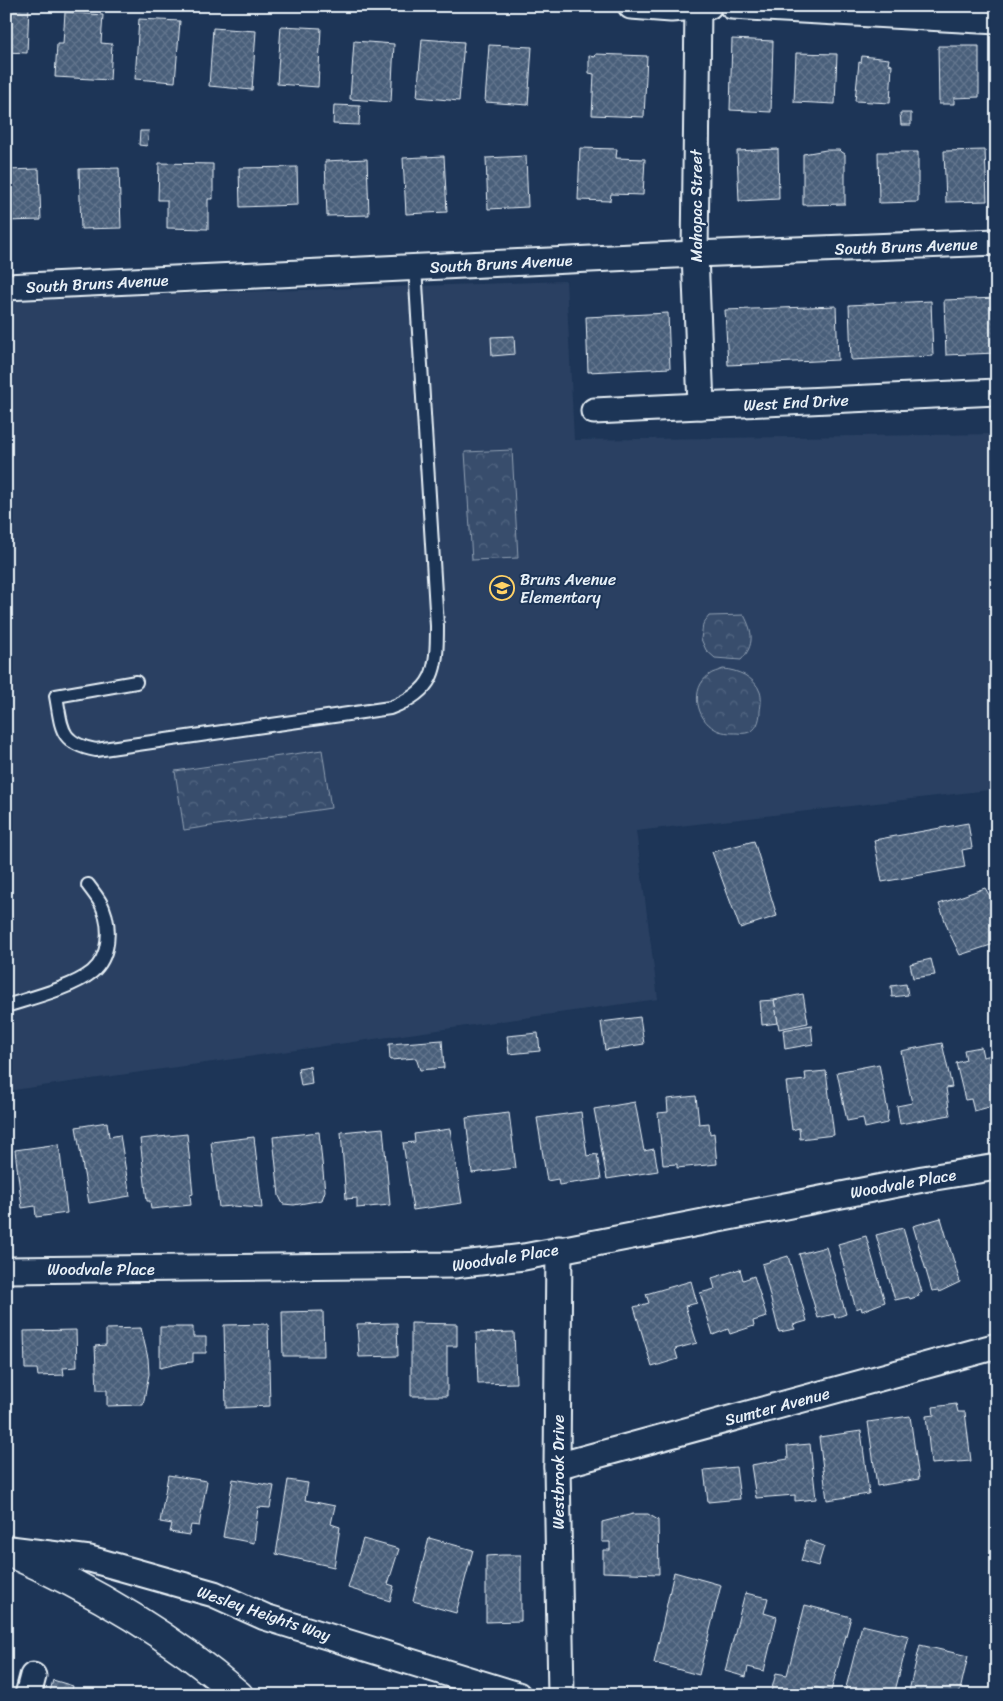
<svg xmlns="http://www.w3.org/2000/svg" width="1003" height="1701" font-family="Sriracha,sans-serif">
<defs>
<pattern id="park-crowns" width="20" height="18" patternUnits="userSpaceOnUse" patternTransform="scale(1.25)"><rect width="20" height="18" fill="#374d6c"/><path d="M2 6a3 3 0 1 1 6 0M12 15a3 3 0 1 1 6 0" fill="none" stroke="#546782"/></pattern>
<pattern id="building-cross-hatch" width="8" height="8" patternUnits="userSpaceOnUse" patternTransform="scale(1.25)"><rect width="8" height="8" fill="#495e7a"/><path d="M0 0l8 8M0 8l8-8" fill="none" stroke="#63768e"/></pattern>
</defs>
<rect width="100%" height="100%" fill="#1d3557"/>
<filter id="ink" filterUnits="userSpaceOnUse"><feTurbulence type="fractalNoise" baseFrequency=".02" numOctaves="2"/><feDisplacementMap in="SourceGraphic" scale="10" xChannelSelector="R" yChannelSelector="G"/><feConvolveMatrix kernelMatrix="1 2 1 2 8 2 1 2 1" color-interpolation-filters="sRGB"/></filter>
<g filter="url(#ink)">
<polygon fill="#2a4162" points="566,281 574,440 997,434 997,735 994,755 997,769 997,789 636,831 658,999 6,1091 6,300"/>
<g fill="url(#park-crowns)" stroke="#909fb2">
<polygon points="512,450 518,558 472,560 465,452"/>
<path d="M744,615C753,632 755,645 741,660L715,658L706,650L701,639L703,624L709,616Z"/>
<path d="M723,669C737,670 755,677 760,692C762,698 761,704 760,711C760,716 759,721 757,725C753,733 745,734 737,733C730,733 721,733 715,729C696,719 690,688 709,675C712,672 719,671 723,669Z"/>
<polygon points="322,750 331,808 184,830 175,771"/>
</g>
<g fill="url(#building-cross-hatch)" stroke="#e8f1f8">
<polygon points="6,6 29,6 27,53 6,52"/>
<polygon points="65,12 103,15 101,43 112,44 110,80 55,77 57,44 63,44"/>
<polygon points="139,19 180,21 175,82 135,79"/>
<polygon points="281,26 321,28 318,87 277,84"/>
<polygon points="213,28 256,31 252,90 209,86"/>
<polygon points="422,39 464,42 459,101 417,97"/>
<polygon points="732,39 773,41 771,112 730,110"/>
<polygon points="354,41 394,44 391,102 350,99"/>
<polygon points="489,45 532,47 528,105 485,102"/>
<polygon points="938,46 979,46 979,97 954,98 954,104 939,104"/>
<polygon points="796,53 837,54 835,104 794,102"/>
<polygon points="596,54 647,56 644,117 592,115 594,74 589,73 589,56 595,57"/>
<polygon points="862,56 889,59 888,64 892,65 890,103 855,101 859,62 861,63"/>
<polygon points="334,105 360,106 359,125 333,124"/>
<polygon points="900,113 911,113 911,125 901,125"/>
<polygon points="140,131 149,131 147,146 139,145"/>
<polygon points="580,148 617,149 616,158 645,159 643,195 611,194 610,201 578,200"/>
<polygon points="778,149 779,199 739,201 737,151"/>
<polygon points="826,150 839,150 845,154 845,204 803,205 803,154"/>
<polygon points="985,150 987,201 946,202 944,151"/>
<polygon points="878,152 918,152 918,202 879,203"/>
<polygon points="444,156 447,212 406,214 403,158"/>
<polygon points="526,156 528,207 488,209 486,158"/>
<polygon points="367,159 369,215 327,216 325,161"/>
<polygon points="159,163 213,164 213,199 208,199 208,229 167,228 167,200 158,200"/>
<polygon points="297,167 298,205 240,207 239,168"/>
<polygon points="119,168 121,228 81,229 79,169"/>
<polygon points="39,169 41,220 6,221 6,170"/>
<polygon points="997,298 997,353 946,355 944,300"/>
<polygon points="931,301 933,356 851,360 849,305"/>
<polygon points="836,306 838,360 728,365 725,310"/>
<polygon points="668,313 670,368 588,372 586,317"/>
<polygon points="514,336 515,354 492,356 491,337"/>
<polygon points="968,823 972,848 962,850 965,867 882,882 874,840"/>
<polygon points="754,841 777,916 740,928 712,852"/>
<polygon points="985,888 997,908 997,943 960,955 949,932 939,904"/>
<polygon points="931,959 935,975 913,978 910,964"/>
<polygon points="906,984 908,995 892,997 891,986"/>
<polygon points="803,994 808,1023 779,1029 774,1000"/>
<polygon points="774,1000 778,1023 762,1025 760,1001"/>
<polygon points="640,1017 644,1044 605,1050 601,1022"/>
<polygon points="811,1025 813,1044 785,1049 783,1030"/>
<polygon points="538,1033 540,1051 509,1054 507,1036"/>
<polygon points="442,1040 444,1068 420,1070 416,1058 390,1060 389,1044"/>
<polygon points="942,1043 952,1087 946,1088 950,1115 900,1124 897,1106 912,1103 901,1051"/>
<polygon points="981,1047 983,1057 997,1054 997,1105 974,1111 971,1099 965,1100 956,1063 966,1060 964,1050"/>
<polygon points="879,1064 888,1112 887,1123 865,1128 863,1118 847,1121 837,1072"/>
<polygon points="310,1066 312,1084 301,1086 298,1068"/>
<polygon points="826,1071 834,1135 800,1139 799,1128 792,1130 786,1082 806,1080 805,1073"/>
<polygon points="696,1096 699,1124 709,1123 710,1134 714,1133 717,1164 677,1168 677,1164 663,1165 658,1113 668,1112 667,1099"/>
<polygon points="635,1102 644,1151 654,1149 658,1171 607,1179 594,1109"/>
<polygon points="581,1112 587,1156 597,1154 601,1179 559,1185 558,1179 547,1181 537,1118"/>
<polygon points="509,1113 516,1168 472,1173 466,1118"/>
<polygon points="107,1122 109,1137 120,1135 130,1196 89,1203 76,1127"/>
<polygon points="383,1128 390,1205 357,1208 357,1198 346,1199 341,1132"/>
<polygon points="450,1129 462,1203 413,1210 403,1143 415,1142 414,1134"/>
<polygon points="319,1132 325,1191 322,1200 294,1205 283,1204 279,1196 273,1137"/>
<polygon points="187,1134 193,1194 190,1195 191,1205 151,1209 150,1201 147,1201 140,1139"/>
<polygon points="254,1137 262,1208 232,1206 219,1207 211,1142"/>
<polygon points="59,1144 67,1213 36,1217 35,1206 22,1208 15,1150"/>
<polygon points="941,1218 960,1282 939,1292 938,1290 932,1291 913,1226"/>
<polygon points="903,1228 922,1292 918,1294 919,1296 910,1299 909,1297 895,1300 876,1235"/>
<polygon points="866,1236 885,1302 862,1311 861,1307 856,1309 838,1244"/>
<polygon points="826,1247 846,1314 835,1318 834,1314 818,1318 799,1254"/>
<polygon points="788,1256 807,1321 793,1325 795,1329 779,1332 762,1264"/>
<polygon points="740,1269 743,1280 754,1276 767,1317 753,1321 754,1326 730,1334 728,1329 713,1335 700,1293 715,1289 712,1278"/>
<polygon points="691,1281 697,1303 685,1306 697,1343 675,1349 678,1359 652,1367 634,1307 649,1303 646,1294"/>
<polygon points="323,1311 324,1356 283,1356 282,1312"/>
<polygon points="397,1323 398,1356 359,1357 357,1324"/>
<polygon points="411,1323 457,1324 457,1346 447,1346 447,1396 411,1396"/>
<polygon points="268,1324 270,1406 226,1408 224,1325"/>
<polygon points="160,1327 193,1327 193,1337 206,1337 206,1353 193,1353 193,1362 181,1363 160,1368"/>
<polygon points="141,1328 148,1358 149,1374 143,1405 107,1406 107,1390 97,1390 95,1346 106,1345 106,1329"/>
<polygon points="76,1330 77,1367 63,1368 64,1375 38,1376 37,1369 25,1369 24,1331"/>
<polygon points="514,1332 516,1383 478,1384 476,1333"/>
<polygon points="956,1404 958,1412 965,1412 971,1461 931,1464 926,1416 934,1415 933,1407"/>
<polygon points="910,1416 919,1479 877,1486 868,1422"/>
<polygon points="861,1431 869,1494 827,1500 819,1437"/>
<polygon points="810,1444 816,1499 795,1501 795,1495 756,1498 751,1465 788,1459 787,1446"/>
<polygon points="736,1467 740,1499 708,1502 704,1470"/>
<polygon points="168,1475 207,1481 199,1526 191,1525 189,1535 170,1532 172,1524 160,1522"/>
<polygon points="233,1479 274,1486 270,1508 258,1507 254,1543 223,1537"/>
<polygon points="288,1480 308,1483 305,1500 335,1506 331,1524 340,1527 334,1567 276,1554"/>
<polygon points="633,1514 648,1514 658,1520 659,1574 603,1572 603,1550 610,1550 610,1542 602,1542 602,1522"/>
<polygon points="429,1538 473,1550 456,1613 413,1601"/>
<polygon points="363,1539 399,1549 388,1584 394,1586 390,1601 348,1588"/>
<polygon points="807,1540 824,1546 818,1566 801,1561"/>
<polygon points="502,1555 521,1555 521,1621 486,1622 486,1556"/>
<polygon points="674,1572 721,1585 699,1675 654,1663"/>
<polygon points="745,1593 768,1598 764,1613 777,1617 764,1671 748,1667 746,1677 725,1671"/>
<polygon points="805,1605 851,1617 831,1691 813,1687 811,1695 782,1695 771,1692 776,1673 787,1675"/>
<polygon points="862,1625 909,1636 894,1695 844,1695"/>
<polygon points="920,1645 968,1656 959,1695 908,1695"/>
<polygon points="53,1680 73,1686 72,1691 84,1695 49,1695"/>
</g>
<g fill="none" stroke-linecap="round" stroke-linejoin="round">
<defs>
<g id="service">
<path d="M136,682L56,696C62,728 59,743 96,750L390,708C435,691 437,670 437,626L415,267"/>
<path d="M6,1006C31,998 72,988 92,972C110,957 111,928 103,908C100,900 93,892 88,885"/>
</g>
<g id="minor">
<polyline points="631,6 671,9 709,6"/>
<polyline points="698,6 695,254 701,406"/>
<polyline points="732,6 997,21"/>
<polyline points="6,287 695,254 997,242"/>
<polyline points="594,411 997,392"/>
<polyline points="559,1249 557,1466 561,1695"/>
<polyline points="6,1270 454,1265 524,1257 923,1179 997,1167"/>
<polyline points="557,1466 997,1346"/>
<polyline points="10,1549 90,1559 214,1594 265,1617 518,1695"/>
<polyline points="28,1695 33,1676"/>
</g>
<path id="secondary" d="M6,1551C90,1588 170,1635 239,1695"/>
</defs>
<use href="#service" stroke="#e8f1f8" stroke-width="16"/>
<use href="#minor" stroke="#e8f1f8" stroke-width="29"/>
<use href="#secondary" stroke="#e8f1f8" stroke-width="31"/>
<use href="#service" stroke="#1d3557" stroke-width="12"/>
<use href="#minor" stroke="#1d3557" stroke-width="25"/>
<use href="#secondary" stroke="#1d3557" stroke-width="28"/>
</g>
</g>
<defs>
<symbol id="school-ring" viewBox="-11 -11 22 22"><circle r="9.5" fill="#1d3557" stroke="#ffd166" stroke-width="1.5"/><path d="M0-5L7-2L0 1L-7-2ZM-4 1L0 2.5L4 1V4Q0 6-4 4Z" fill="#ffd166"/></symbol>
</defs>
<g fill-rule="evenodd">
<use href="#school-ring" x="488" y="574" width="28" height="28"/>
</g>
<g text-anchor="middle" stroke-width="4" stroke-linejoin="round" paint-order="stroke">
<g font-size="16" fill="#e8f1f8" stroke="#1d3557">
<text transform="translate(696 206) rotate(-90)" y="6">Mahopac Street</text>
<text transform="translate(906 246) rotate(-2)" y="6">South Bruns Avenue</text>
<text transform="translate(501 263) rotate(-3)" y="6">South Bruns Avenue</text>
<text transform="translate(97 283) rotate(-3)" y="6">South Bruns Avenue</text>
<text transform="translate(796 402) rotate(-3)" y="6">West End Drive</text>
<text transform="translate(903 1183) rotate(-10)" y="6">Woodvale Place</text>
<text transform="translate(505 1257) rotate(-9)" y="6">Woodvale Place</text>
<text x="101" y="1275">Woodvale Place</text>
<text transform="translate(777 1406) rotate(-15)" y="6">Sumter Avenue</text>
<text transform="translate(558 1472) rotate(-90)" y="6">Westbrook Drive</text>
<text transform="translate(264 1613) rotate(19)" y="6">Wesley Heights Way</text>
</g>
<g font-size="16" fill="#e8f1f8" stroke="#1d3557" text-anchor="start">
<text x="520" y="585">Bruns Avenue<tspan x="520" dy="18">Elementary</tspan></text>
</g>
</g>
<rect width="1003" height="1701" fill="none" stroke="#1d3557" stroke-width="25"/>
<rect x="12" y="12" width="978" height="1676" fill="none" stroke="#e8f1f8" stroke-width="2" filter="url(#ink)"/>
</svg>
